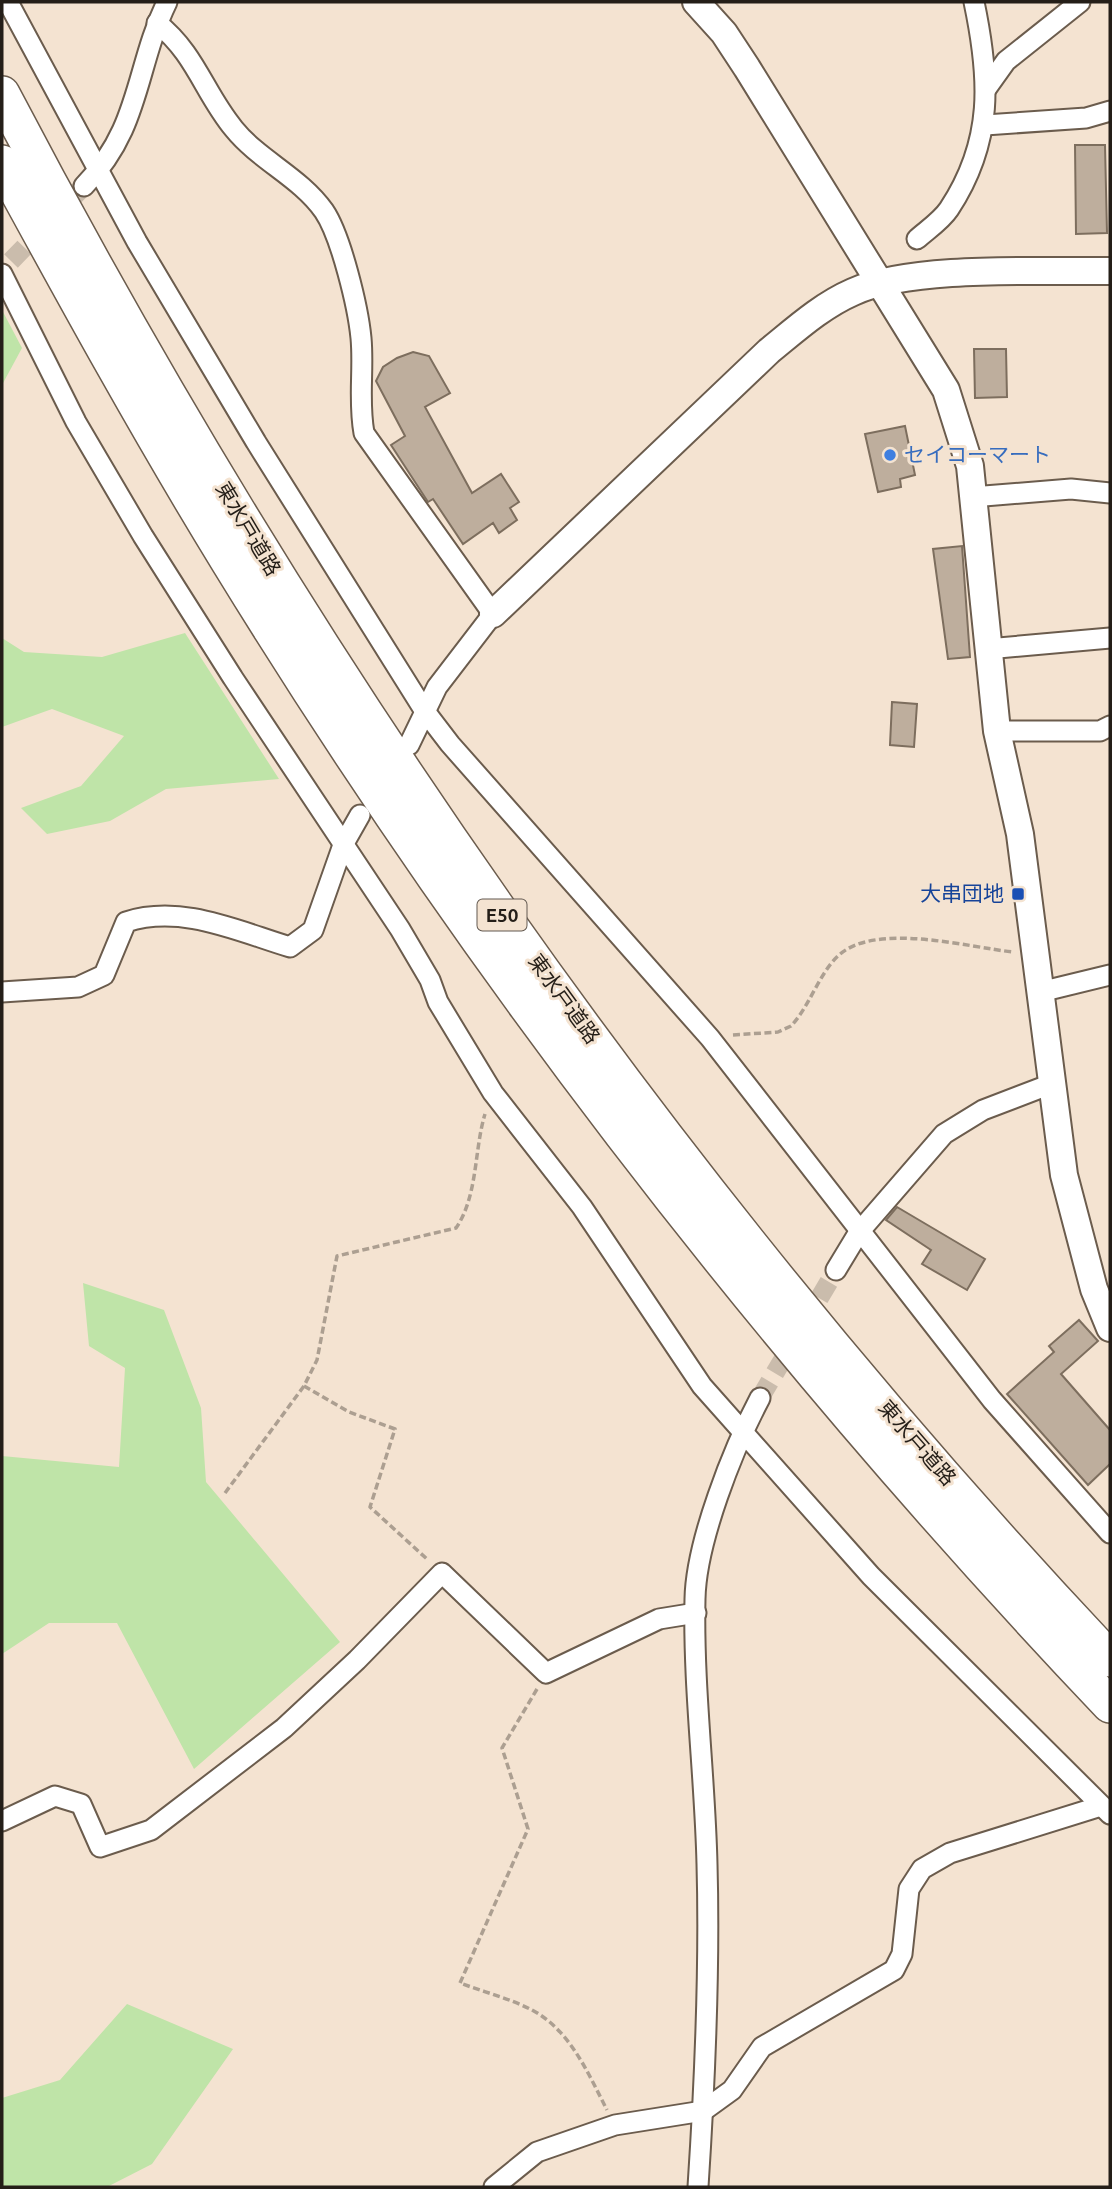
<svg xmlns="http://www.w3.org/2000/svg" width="1112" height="2189" font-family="Ubuntu,'Noto Sans JP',sans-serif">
<rect width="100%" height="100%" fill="#f4e3d1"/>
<g fill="#bfe4a8">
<polygon points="2,310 22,348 2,385"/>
<polygon points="185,633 279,779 166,789 110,821 47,834 21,808 81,786 124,736 52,709 2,727 2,638 24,652 102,657"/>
<polygon points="83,1283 164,1310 201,1408 206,1482 340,1642 194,1769 117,1623 49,1623 2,1654 2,1456 119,1467 125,1368 89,1346"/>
<polygon points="127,2004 233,2049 152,2164 107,2187 2,2187 2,2098 60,2080"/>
</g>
<g fill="#beae9d" stroke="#7d6e5e" stroke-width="2">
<polygon points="1075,145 1105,145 1107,233 1076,234"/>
<polygon points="974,349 1006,349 1007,397 975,398"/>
<polygon points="413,352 429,356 450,393 425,407 472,493 501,474 519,502 510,508 517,520 499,533 493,523 463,544 433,499 428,502 391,445 405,436 376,381 383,367 397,358"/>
<polygon points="905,426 915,475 900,479 901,487 878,492 865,434"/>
<polygon points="962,546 970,657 948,659 933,549"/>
<polygon points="892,702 917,704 914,747 890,745"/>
<polygon points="897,1207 985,1259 967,1290 922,1264 931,1250 886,1220"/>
<polygon points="1079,1320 1098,1341 1061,1374 1110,1430 1110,1464 1088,1485 1007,1394 1054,1352 1049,1346"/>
</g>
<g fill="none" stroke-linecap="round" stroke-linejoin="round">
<g stroke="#cabcac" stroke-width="19" stroke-dasharray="19 10" stroke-linecap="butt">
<polyline points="11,261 84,186"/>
<polyline points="760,1398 836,1270"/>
</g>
<defs>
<g id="street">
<polyline points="8,2 137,242 256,442 424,710 450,744 710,1038 992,1400 1110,1533"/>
<path d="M157,23C196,54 204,93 234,129C260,161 300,177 324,211C341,236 358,307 361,338C364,370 358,400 364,433L493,614L437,687L409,745"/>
<polyline points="986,89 1006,61 1080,2"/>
<polyline points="985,125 1086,118 1110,111"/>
<path d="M84,186C141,128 135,68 167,2"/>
<path d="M917,239C927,230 941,221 949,209C994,141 990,78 974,2"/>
<polyline points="2,274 76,422 143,536 233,678 400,929 430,980 438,1002 493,1093 582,1207 702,1386 871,1576 1110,1814"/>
<polyline points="972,497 1071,489 1110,493"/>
<polyline points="987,649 1110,638"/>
<polyline points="997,731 1100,731 1110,726"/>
<path d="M2,992L78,987L104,975L126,922C181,904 237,931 290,947L313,930L343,845L360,815"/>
<polyline points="1040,992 1110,975"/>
<polyline points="836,1270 859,1232 944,1134 983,1110 1051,1084"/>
<polyline points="2,1821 55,1796 81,1804 100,1847 151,1830 284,1728 357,1660 442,1573 546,1673 659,1619 696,1613"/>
<polyline points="494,2187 537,2152 615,2125 703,2111 732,2090 762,2047 894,1970 902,1954 909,1889 922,1869 950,1853 1101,1806"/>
<path d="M698,2187C705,2080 710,1971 707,1864C705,1776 693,1687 695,1599C696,1542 733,1449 760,1398"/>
</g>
<g id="secondary">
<polyline points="696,2 724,33 747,68 946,390 970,466 997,731 1020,834 1064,1175 1094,1289 1110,1328"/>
<path d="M493,614L769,351C795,330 821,306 853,292C912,265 1042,272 1110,271"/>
</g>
<g id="highway">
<path d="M2,94C299,662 669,1192 1110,1659"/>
<path d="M2,163C75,297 149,432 229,562C481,973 779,1356 1110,1705"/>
</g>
</defs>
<use href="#street" stroke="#6b5c4d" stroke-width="23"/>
<use href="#secondary" stroke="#6b5c4d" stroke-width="30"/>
<use href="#highway" stroke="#6b5c4d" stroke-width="38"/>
<g stroke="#ac9f91" stroke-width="3.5" stroke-dasharray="7 3.5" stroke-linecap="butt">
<path d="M733,1035L778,1032L791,1026C810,1006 819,973 839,955C876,922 967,947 1013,952"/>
<polyline points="304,1386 349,1412 395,1429 370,1507 428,1560"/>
<path d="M225,1493L304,1386L317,1360L337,1256L456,1228C478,1196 474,1150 485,1114"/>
<path d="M537,1689L502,1748L528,1829L460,1983C484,1992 511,1999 532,2010C570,2030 588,2073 607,2110"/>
</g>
<use href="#street" stroke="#fff" stroke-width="19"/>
<use href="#secondary" stroke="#fff" stroke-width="26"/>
<use href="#highway" stroke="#fff" stroke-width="35"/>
</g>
<circle fill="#3f7fe0" stroke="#f4e3d1" stroke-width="2.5" cx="890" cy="455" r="7"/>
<rect fill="#1a4fb4" stroke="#f4e3d1" stroke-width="2.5" x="1011" y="887" width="14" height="14" rx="3.5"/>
<g text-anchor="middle" stroke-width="6" stroke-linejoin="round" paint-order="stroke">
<rect fill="#f4e3d1" stroke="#625950" stroke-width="2" x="477.5" y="899.5" width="49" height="31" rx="5"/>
<g font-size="19" font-weight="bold" fill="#241e18">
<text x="502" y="922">E50</text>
</g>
<g font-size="21" fill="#366cbe" stroke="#f4e3d1" text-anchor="start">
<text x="904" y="462">セイコーマート</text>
</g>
<g font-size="21" fill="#241e18" stroke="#f4e3d1">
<text transform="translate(248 529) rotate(59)" y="7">東水戸道路</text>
<text transform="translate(564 999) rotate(54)" y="7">東水戸道路</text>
<text transform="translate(917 1443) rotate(49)" y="7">東水戸道路</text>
</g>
<g font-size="21" fill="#164399" stroke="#f4e3d1" text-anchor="end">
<text x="1004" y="901">大串団地</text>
</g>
</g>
<rect width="1112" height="2189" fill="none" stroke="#241e18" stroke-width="7"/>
</svg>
